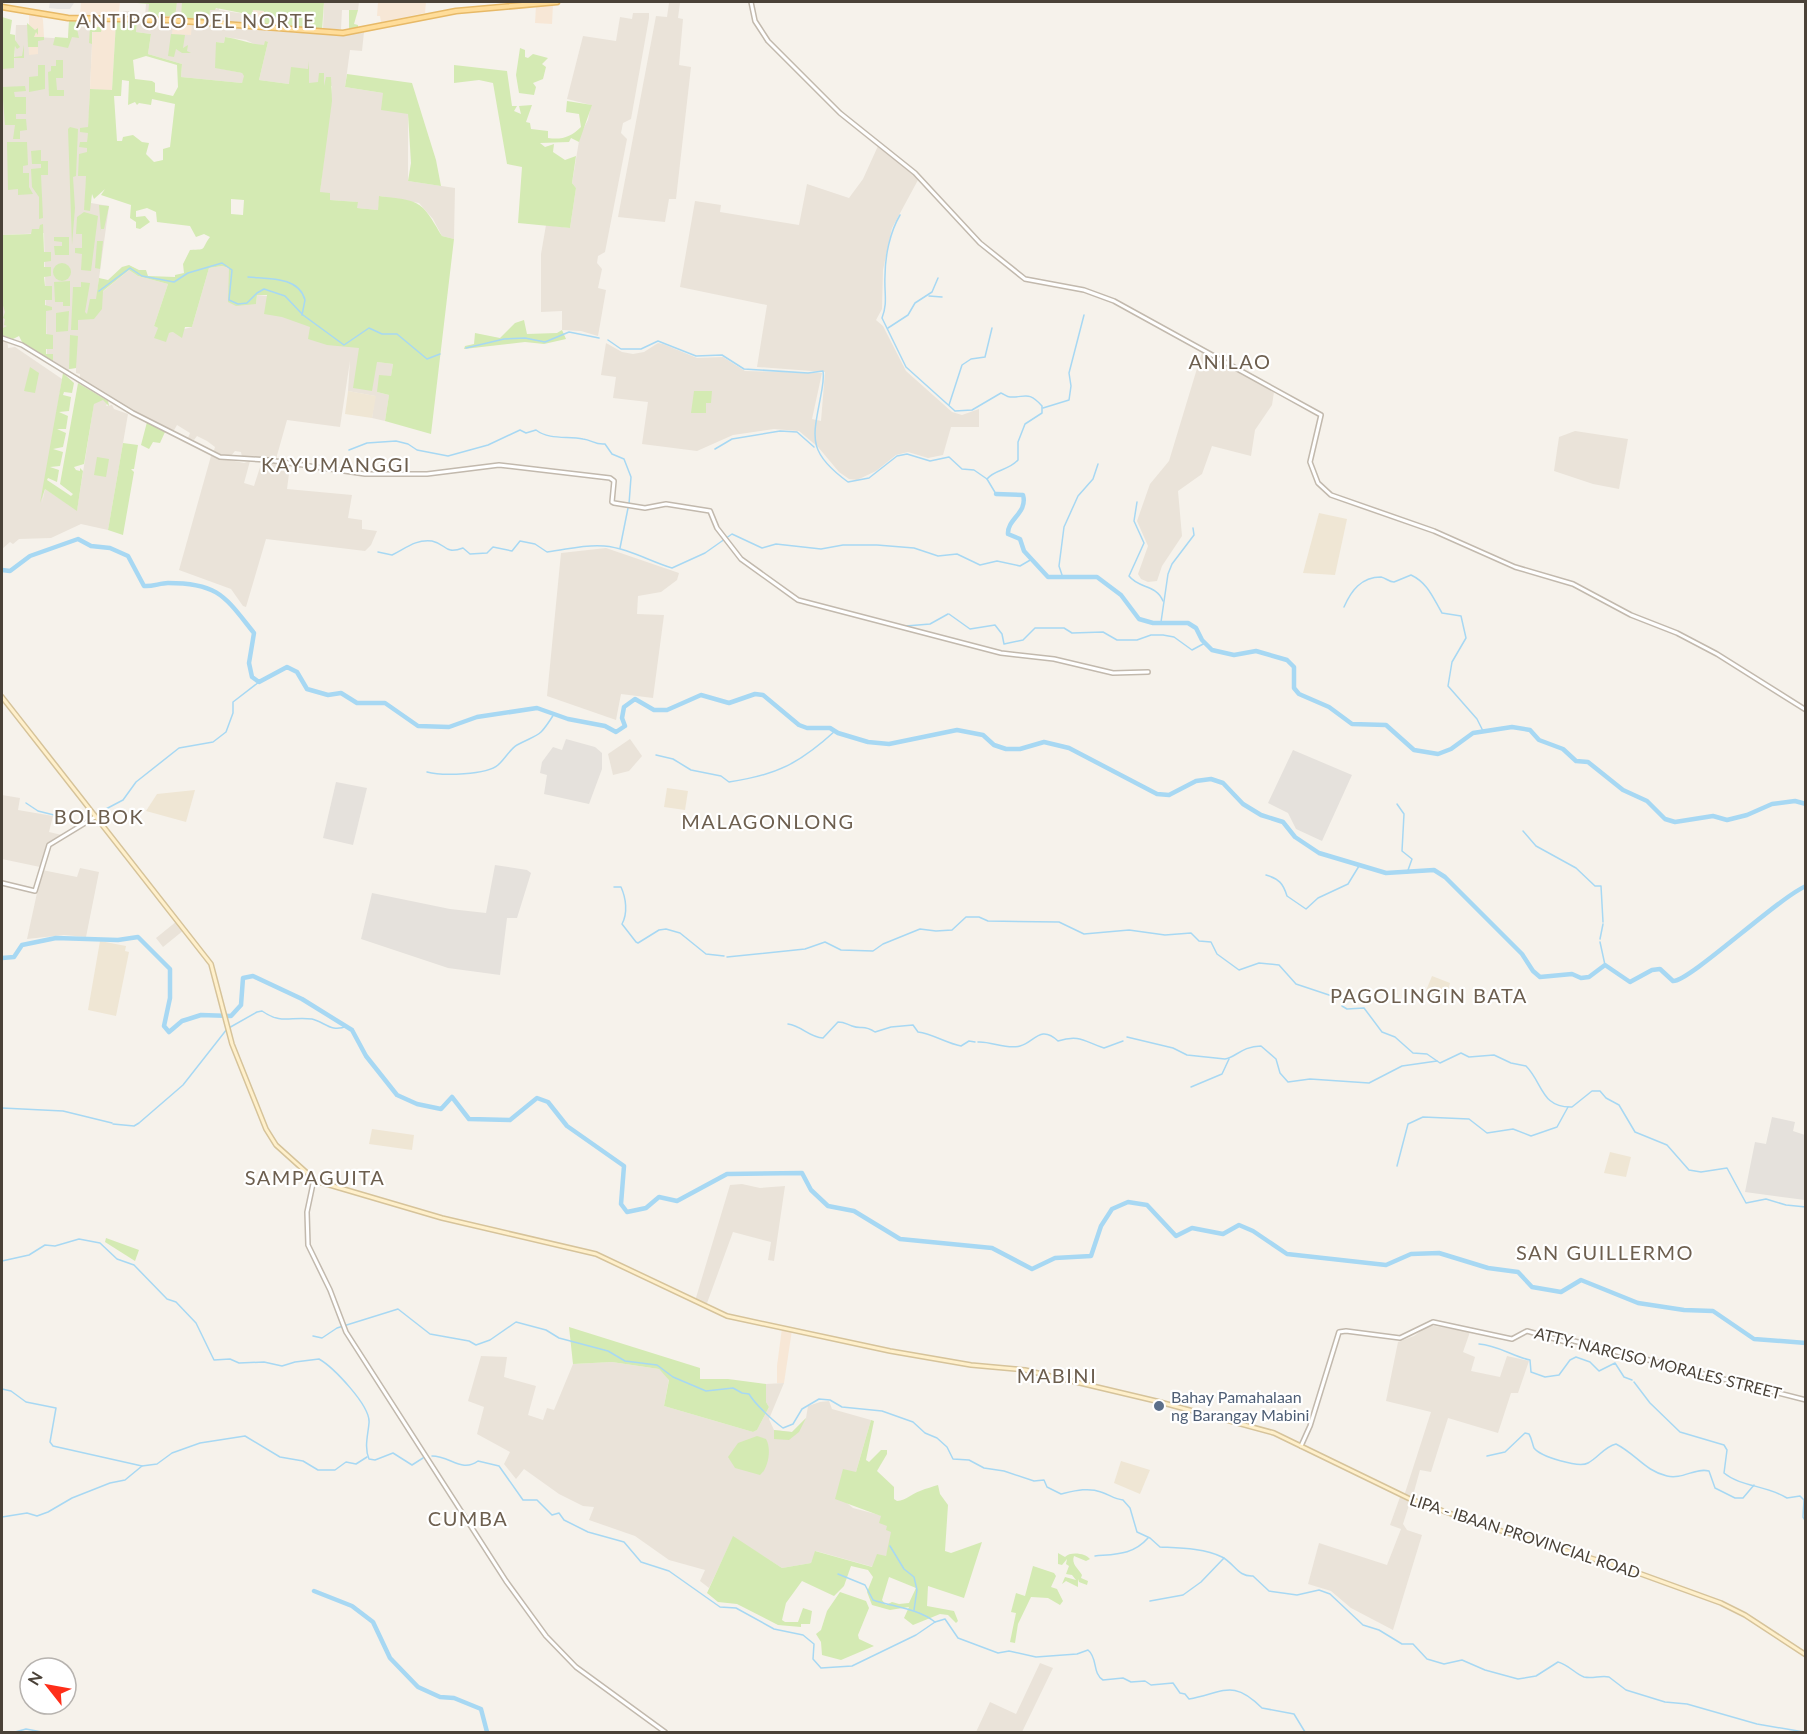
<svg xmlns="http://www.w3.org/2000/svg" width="1807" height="1734" font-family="Lato,sans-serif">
<rect width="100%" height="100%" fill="#f6f2eb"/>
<g fill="#eae3d9">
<polygon points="177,2 182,2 182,18 209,20 210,10 219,8 219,10 252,15 251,25 262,26 263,22 271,26 270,31 336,35 364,32 362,51 350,50 345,87 383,93 408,114 408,181 455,188 454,239 442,236 433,219 419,203 380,196 378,210 357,208 357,202 329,200 320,192 332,86 319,86 318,83 289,84 259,80 268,42 265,45 256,45 246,40 225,37 224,43 216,42 222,69 242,73 245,76 242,83 181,77 182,64 148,54 151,34 136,32 137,22 122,22 123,11 129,11 131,16 145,16 146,4 149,4 149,16 173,17"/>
<polygon points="324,2 359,2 358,10 342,10 341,29 323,30"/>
<polygon points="669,3 680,3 678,18 683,19 679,65 691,67 676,199 669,199 665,222 618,217 656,16 667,17"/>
<polygon points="633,13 649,13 649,18 631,119 623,123 621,133 627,139 605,252 598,256 597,263 602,269 598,288 606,290 598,336 581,331 562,330 562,311 541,312 541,254 546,225 570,228 576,188 572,183 580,135 588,120 591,105 567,99 583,36 616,41 620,17 632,19"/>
<polygon points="69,21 93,22 85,202 109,206 97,293 101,293 129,270 138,276 168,284 154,326 158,328 161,339 169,333 192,327 209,268 222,266 229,268 230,286 256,304 257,295 276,297 360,348 377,362 393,364 391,376 377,392 389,395 385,421 372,418 375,396 348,391 350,361 340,427 287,420 276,459 242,457 241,452 235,451 230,457 218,455 213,454 215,447 207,441 197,436 194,440 188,438 190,433 177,425 173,432 164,428 86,384 80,378 80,374 76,373 76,368 69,369 69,373 47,359 44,233 2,235 2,58 14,62 16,25 28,25 29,54 38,54 37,37 68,39"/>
<polygon points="878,146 906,165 918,180 892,228 883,270 882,309 876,320 883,326 906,371 952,412 962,415 979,409 979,427 951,427 943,455 928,458 908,452 896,455 876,471 857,480 849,479 839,472 818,447 799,431 774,429 733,435 697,451 642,444 648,402 613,398 616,377 601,375 606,343 622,352 633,354 644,352 658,343 663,344 697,358 723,357 745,371 822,373 812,419 821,421 825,372 757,367 767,305 680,287 695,201 721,205 720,212 799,225 807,184 849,198 863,179"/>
<polygon points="2,264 7,326 4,337 7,338 8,348 15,347 62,379 42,503 45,489 77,510 94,403 103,399 108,402 106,406 112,405 114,409 128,414 108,530 81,524 51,538 19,539 13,544 10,542 2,549"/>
<polygon points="1202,352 1274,392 1272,405 1255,430 1251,456 1212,446 1202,474 1178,491 1182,536 1162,566 1157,581 1148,582 1141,579 1138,574 1148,546 1137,521 1150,484 1169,461"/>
<polygon points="1575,431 1628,439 1619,489 1593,484 1554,471 1559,437"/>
<polygon points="211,456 244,463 250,461 244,483 254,486 262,461 290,466 287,489 352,495 348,518 362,520 362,529 377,531 371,545 365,551 266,539 246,607 243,606 231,589 179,570"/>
<polygon points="606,548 679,573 677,580 661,592 638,596 637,614 664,615 653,698 621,694 616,720 547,696 561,553"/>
<polygon points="630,739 642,756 629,771 613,775 608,754"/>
<polygon points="2,795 20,798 18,810 53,816 49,832 62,835 46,846 40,867 2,859"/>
<polygon points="80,868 99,872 86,937 64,935 27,939 42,870 77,877"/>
<polygon points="177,921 184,930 163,947 156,938"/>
<polygon points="742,1184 760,1188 785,1186 774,1261 768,1260 771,1242 733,1232 706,1306 695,1301 730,1185"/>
<polygon points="1429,1325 1470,1332 1463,1352 1475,1357 1471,1371 1500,1377 1507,1356 1529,1361 1518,1393 1511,1393 1498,1433 1448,1418 1431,1472 1420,1470 1412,1499 1404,1496 1431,1412 1386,1401 1398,1342 1414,1336"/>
<polygon points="481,1356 507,1357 504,1377 536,1386 528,1415 543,1420 547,1408 554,1410 573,1364 612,1362 659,1369 669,1379 664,1406 753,1432 757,1430 769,1407 766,1402 766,1384 784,1383 769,1419 774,1430 792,1432 806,1418 808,1406 820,1402 829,1401 832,1409 871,1420 847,1503 853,1508 891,1518 902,1515 886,1556 873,1567 816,1551 811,1563 782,1568 733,1537 709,1588 700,1581 705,1570 669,1560 635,1536 589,1520 594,1507 583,1506 559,1494 524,1469 516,1479 504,1464 510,1452 477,1434 484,1407 468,1401"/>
<polygon points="1400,1497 1410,1502 1403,1524 1407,1530 1422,1535 1393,1630 1351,1608 1331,1591 1308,1584 1319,1543 1387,1565 1401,1529 1390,1525"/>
<polygon points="1040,1663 1053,1668 1022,1732 976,1732 990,1702 1016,1714"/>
</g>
<g fill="#f7e7d6">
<polygon points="81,2 120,2 119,11 116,16 80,15"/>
<polygon points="378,2 426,2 425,13 381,22 380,16 377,16"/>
<polygon points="553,4 552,24 535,23 536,6"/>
<polygon points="253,10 264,11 262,26 251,25"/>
<polygon points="29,13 42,16 43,20 44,37 38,37 38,54 29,55"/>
<polygon points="93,22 116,22 112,91 90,89"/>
<polygon points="173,23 192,25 191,35 172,34"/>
<polygon points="782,1328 792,1330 784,1383 777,1383 777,1366"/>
</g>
<g fill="#e5e1dc">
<polygon points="566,739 595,747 602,753 602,769 589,804 544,794 547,775 540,773 542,762 553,747 562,750"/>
<polygon points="1293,750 1352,775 1322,841 1296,829 1288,813 1268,803"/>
<polygon points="336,782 367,788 353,845 323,838"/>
<polygon points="495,865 527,870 531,873 517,918 507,918 500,975 448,968 361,939 372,893 450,909 486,913"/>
<polygon points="1772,1117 1795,1122 1793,1131 1805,1135 1805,1200 1745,1192 1755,1142 1766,1144"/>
</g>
<g fill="#efe6d4">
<polygon points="348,391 376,396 372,418 345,414"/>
<polygon points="1319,513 1347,519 1335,575 1303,573"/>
<polygon points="667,788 688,791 685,810 664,807"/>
<polygon points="195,790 186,822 146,811 157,794"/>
<polygon points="100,941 126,946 125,951 129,952 116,1016 88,1010"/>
<polygon points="1432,976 1450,983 1445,1000 1425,993"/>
<polygon points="372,1129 414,1135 412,1150 369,1144"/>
<polygon points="1610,1152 1631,1157 1626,1177 1604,1173"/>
<polygon points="1121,1461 1150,1470 1140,1494 1114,1483"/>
</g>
<g fill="#d4eab3" fill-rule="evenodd">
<polygon points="125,2 177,2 175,16 148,16 149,4"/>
<polygon points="182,2 324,2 322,30 265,26 264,11 253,10 252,15 216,8 215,10 210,10 209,20 181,18"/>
<polygon points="349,10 358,10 354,24 358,25 358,28 349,29"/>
<polygon points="2,17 12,20 10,34 15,35 15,40 20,47 17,49 15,46 14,57 22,56 24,45 24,58 14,58 14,68 2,69"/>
<polygon points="69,21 93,22 93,27 102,27 101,32 92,32 92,44 89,43 90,26 84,25 77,29 79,38 72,37 68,48 53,45 55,37 68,38"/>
<path d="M116,22H137L136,32L151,34L148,54L182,64L181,77L242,83L244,76L242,73L215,68L216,42L224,43L225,37C240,39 252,45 264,45L265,41L268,42L259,80L289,84L291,67L308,69L309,61V83L318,82L319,73H324V86L326,77H331L332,101L320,192L330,193V200L358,202L357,208L378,210L379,196C421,201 421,200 442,236L454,239L431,434L385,421L389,395L377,392L379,375L391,376L393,364L377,362L372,391L353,388L359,348L327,345L308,339L310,327L282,317L264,314L267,295H257L256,304L236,306L228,302L229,268L222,266L209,268L192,327H185L182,338L173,332L169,333L166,342L154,338L158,328L154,326L168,284L138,276L129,270L103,291L102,309L94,319L78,320V330H71L73,287H81V282L90,283L85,312L87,314L90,299H96L99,278L108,280L122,267L129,265L139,270H146L148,276L175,277V275L184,273L183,264L190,250C209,249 200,250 210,237L204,234L196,237L190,226L157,222L156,212L147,208L136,211V217L145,216L150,222L140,229L136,228V222L130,218L131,205L101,195L105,189L94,199L92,194L90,211L84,210L86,176H78L79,154L87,152V148L79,147L80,142H87L88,133L80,132V128L88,127L90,89L112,90ZM146,56L177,65L178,87L173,96L155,92V83L152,81L135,79L133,60ZM122,80L129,81L128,105L135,102L137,105L139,103L151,105L152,99L175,104L170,147L163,149V160L154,162L146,154L149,143L142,142L133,135L123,137L122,141H117L114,96H121ZM231,199L244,200L243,215L231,214Z"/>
<polygon points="27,23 35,30 38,28 38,35 36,32 34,37 44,37 44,40 38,41 38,47 28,47"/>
<polygon points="171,34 185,35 183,48 188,45 187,51 191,53 182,53 176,49 174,57 168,56"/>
<polygon points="520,48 525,50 525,57 528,58 533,54 548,58 542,64 546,67 543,79 533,83 536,87 534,95 519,93 516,75"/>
<polygon points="56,60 63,60 63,78 56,78 57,90 64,90 64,96 49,96 48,72 51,71 51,66 56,66"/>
<polygon points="38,65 45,65 45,89 29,92 29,77 38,76"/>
<path d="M454,65L507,71L512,106H517L514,111L521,114L519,106L532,105L526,122L530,123L531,129L548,131V138C562,140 571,137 581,127L579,114L566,112L567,101L592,105L579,142L571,138L569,142L540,143L545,147L554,144L553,152L565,160L576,156L572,183L576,188L570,228L518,223L522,167L507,164L493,83L479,80L454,83Z"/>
<polygon points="347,74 412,83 436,160 441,186 408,181 411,163 408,114 381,110 383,93 345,87"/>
<polygon points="25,86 26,91 14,92 15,97 26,97 26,114 16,114 16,119 26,119 27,130 20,131 20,139 13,139 15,125 5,125 2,87"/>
<polygon points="70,127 78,129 76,176 73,177 75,208 72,245 68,129"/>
<polygon points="7,142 27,142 28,165 23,166 23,173 29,173 29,187 33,194 18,195 18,189 8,190"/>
<polygon points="41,150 41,161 48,161 48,175 41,175 43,218 39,219 39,197 32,187 31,169 41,168 41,164 32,164 31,151"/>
<polygon points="99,205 109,206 104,229 101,229 101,232"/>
<polygon points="84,212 98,216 91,271 81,270 82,254 75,253 75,248 82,248 82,234 76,234 77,217"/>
<polygon points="43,224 44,252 51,252 51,261 44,262 44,267 51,267 51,276 44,277 45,286 52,286 52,300 45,300 45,305 52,307 52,310 46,311 46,334 53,335 53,349 46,349 46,354 53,354 53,363 23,344 19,336 13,339 2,335 3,328 7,326 4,325 5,319 3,318 5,312 2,302 2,235 31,234 32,229 39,229 40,225"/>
<polygon points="54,237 69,237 69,255 55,255 54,246 62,246 62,242 54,241"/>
<polygon points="97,241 103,241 100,269 95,268"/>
<circle cx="62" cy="272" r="9"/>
<polygon points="70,281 70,306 63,306 63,302 55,302 54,282"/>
<polygon points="69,311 68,331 56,332 56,313"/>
<polygon points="524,320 527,334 557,333 562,330 566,339 544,344 525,342 464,349 465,346 474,344 475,333 500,338 515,323"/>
<polygon points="70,335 78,336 76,368 69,369"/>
<polygon points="30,367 39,373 35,393 24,391"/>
<polygon points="63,373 74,383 72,393 64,392 63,395 71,397 69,411 59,412 68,416 66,429 57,429 66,433 63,447 53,449 63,452 60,466 50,467 59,470 57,482 48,478 47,480 71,496 73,494 60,484 78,383 108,401 109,406 103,400 94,404 84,464 74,467 76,470 80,471 80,468 83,471 77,511 45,489 40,503"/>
<polygon points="694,391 712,391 711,403 706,403 706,413 691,413"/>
<polygon points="147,422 165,432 160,443 153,442 149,449 141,445"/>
<polygon points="123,443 138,445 134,469 131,469 134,472 123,535 108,530"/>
<polygon points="97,457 109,459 106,477 94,475"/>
<polygon points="106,1238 139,1250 135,1261 105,1242"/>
<polygon points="569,1327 700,1368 700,1379 728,1379 766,1384 766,1402 769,1407 757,1430 753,1432 664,1406 669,1380 659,1369 612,1362 573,1364"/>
<polygon points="806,1418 799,1432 789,1440 774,1439 774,1430 792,1432"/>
<path d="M871,1420L874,1421L866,1460L869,1462L881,1450H887V1454L877,1471L894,1487V1499L897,1501C907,1500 911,1494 920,1491C927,1488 932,1487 938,1485L940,1494L948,1505L945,1551L951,1553L982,1542L964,1598L928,1586L927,1606L954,1611L958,1621L956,1623L948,1615L940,1614L913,1625L904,1618L909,1607L890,1610L872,1605L867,1592L873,1577L868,1570L851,1566L844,1586L834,1596L802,1581L786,1603L782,1620L785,1622H798L803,1608L812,1611L810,1624H801V1627L778,1625L737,1604L718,1602L707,1593L733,1536L782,1568L811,1563L815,1551L872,1567L877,1554L886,1556L891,1532L886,1530L887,1526L879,1523L881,1516L835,1499L843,1469L856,1472ZM889,1577L916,1588L909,1603L899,1604L892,1602L886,1605L882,1600Z"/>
<path d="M757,1436L766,1439C772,1449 768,1469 760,1475L735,1468L728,1457L738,1443Z"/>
<path d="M1058,1553L1065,1557C1070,1551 1086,1553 1090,1559L1086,1561L1074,1556C1071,1564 1078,1568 1082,1575L1081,1578L1088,1581L1087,1585L1079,1582L1078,1579V1587L1066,1581L1062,1584L1065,1577L1076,1580L1072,1575L1066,1574L1069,1566L1066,1564L1067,1559L1062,1565L1058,1564Z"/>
<polygon points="1033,1566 1054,1573 1056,1576 1051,1587 1057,1589 1063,1601 1060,1605 1048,1598 1031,1597 1018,1624 1015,1643 1010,1642 1016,1613 1011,1612 1016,1593 1025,1596"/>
<polygon points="840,1592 866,1601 869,1608 858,1635 859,1639 874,1646 841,1660 822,1655 821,1642 816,1634 821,1630 827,1611"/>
</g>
<polygon fill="#e7e5e2" points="50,2 73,2 74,3 70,9 58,9 49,8"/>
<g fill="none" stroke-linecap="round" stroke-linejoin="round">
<g stroke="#a7d8f3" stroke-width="1.5">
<path d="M900,215C890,232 885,256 885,276C884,292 888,303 882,318L906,367L955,411L972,410L1001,393C1004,394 1007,397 1010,397C1025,398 1028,390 1042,406V413L1025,424L1018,442V460C1008,471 995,469 987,479"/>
<path d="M248,277C267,279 299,276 305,300L302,315"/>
<polyline points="99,291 130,268 142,276 174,282 188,273 222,263 232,270 229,300 238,304 247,303 257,293 264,289 285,296 303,315 344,345 369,328 382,334 397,334 427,359 440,354"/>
<polyline points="929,296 942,297"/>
<polyline points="888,328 908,315 915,303 932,292 938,278"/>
<path d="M608,340L621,349H641L658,341L696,356L722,355L744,369L808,373L823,371C824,377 823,383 822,389C814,436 804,450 848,482L869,478L897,456L907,454L930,461L949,457L962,469L974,470L987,479L996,494"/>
<polyline points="466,348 504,339 525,338 545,342 569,332 599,338"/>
<polyline points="949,405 962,365 971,359 985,357 992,328"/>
<polyline points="1043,408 1069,400 1071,386 1069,373 1084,315"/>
<polyline points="715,449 732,439 780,431 797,432 814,447"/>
<path d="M349,450L367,443L396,441L408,444L417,450L448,456L488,445L520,430L526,433L536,430C549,440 567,436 583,439C592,440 595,445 605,444L612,454L624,459L631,477L629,504"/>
<path d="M1137,502L1134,521L1144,543L1129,576C1139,589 1156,584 1163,601"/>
<polyline points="620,548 628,508"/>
<path d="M378,552L392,555C406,548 416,539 432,541C447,544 444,555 463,548L470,554L487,553L493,547L512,551L520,541L535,544L547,552C566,550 584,544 604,546C628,548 649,561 672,568L705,553L732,534L762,548L776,544L821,549L843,545H877L914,548L938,556L957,554L980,565L997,561L1020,566L1032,559"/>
<polyline points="1062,575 1059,566 1064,527 1078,496 1093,479 1098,464"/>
<path d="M1344,607C1351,591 1361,577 1381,577C1386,578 1389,582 1394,582L1411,575C1428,583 1433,598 1442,613L1461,616L1466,638L1452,662L1448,686L1477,719L1483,731"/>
<polyline points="949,614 970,629 995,625 1002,634 1004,644 1023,640 1035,628 1064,628 1072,633 1103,632 1117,640 1137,640 1151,635 1163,635 1174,637 1192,650 1205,643"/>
<polyline points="1161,622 1168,574 1172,564 1194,535 1193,528"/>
<polyline points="906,626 930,624 948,614"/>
<path d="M656,755L673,759L691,770L721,776L729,782C777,775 800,763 835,731"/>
<path d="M427,772C442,776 487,775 498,765C505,759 510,749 517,745C540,733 539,738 554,714"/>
<polyline points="26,803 38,811 66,818"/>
<polyline points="1397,804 1404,814 1402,851 1412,859 1407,873"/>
<polyline points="104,810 123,800 136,782 179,748 213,742 226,732 233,713 233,702 259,682"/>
<polyline points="1523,831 1536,846 1576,868 1595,886 1601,886 1603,922"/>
<path d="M1266,875C1279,879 1283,883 1287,896L1306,909L1318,898L1348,884L1359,866"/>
<path d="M614,887H621C626,898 628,913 622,924L636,942L638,943L659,930L666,929L680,933L706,954L724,956"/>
<polyline points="1600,939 1603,924"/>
<polyline points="1600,942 1605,965"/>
<polyline points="727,957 805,949 825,942 841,950 873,951 883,944 920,929 936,931 952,930 966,917 979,917 988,921 1059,922 1084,934 1129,930 1165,935 1191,933 1199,941 1211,942 1217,954 1239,970 1259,963 1279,965 1296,984 1341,999"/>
<path d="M1342,1006L1347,1009L1364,1008L1382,1032L1395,1037L1413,1053L1427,1054L1440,1063L1461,1053L1469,1057L1494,1055L1511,1063L1526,1066C1543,1083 1541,1108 1572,1107L1592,1091H1600L1606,1098L1619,1105L1635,1132L1667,1145L1689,1170L1701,1172L1727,1168L1746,1203L1766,1199L1786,1205L1806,1207"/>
<path d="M788,1024C802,1026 809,1037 823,1038L838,1022C845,1022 846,1024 852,1026C862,1030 863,1024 875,1032L891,1027L913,1025L918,1032C933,1034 946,1043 961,1046L969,1041L975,1042"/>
<path d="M1127,1037L1173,1048L1187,1055L1225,1059C1235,1058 1242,1046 1261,1046L1276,1059L1280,1073L1288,1082L1310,1079L1369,1083L1402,1066L1437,1061"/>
<path d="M978,1042C991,1041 1007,1050 1020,1046C1034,1043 1040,1024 1058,1041C1080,1034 1085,1042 1104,1048L1123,1041"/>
<polyline points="1191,1087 1222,1074 1229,1059"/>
<polyline points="2,1108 63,1111 112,1123"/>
<path d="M113,1124L134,1126L139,1123L183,1085L227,1029L257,1012L262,1011C282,1025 290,1016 312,1019C325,1022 331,1033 347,1026"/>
<polyline points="1397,1166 1408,1124 1423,1117 1469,1119 1487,1133 1513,1129 1531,1136 1557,1127 1568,1107"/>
<path d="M2,1261L29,1255L45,1245L55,1246L79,1239L100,1243L117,1259L134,1265L167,1299L176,1302L196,1323L214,1360L230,1359L239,1363L264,1362L282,1366L295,1362L319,1359C333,1367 371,1406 369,1423C368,1435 364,1447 369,1459L375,1460L393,1453L412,1465L423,1458"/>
<path d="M313,1336L322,1338L337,1328L398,1309L430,1334L469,1341L476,1345L490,1340L516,1322L546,1330L559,1338L608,1351L625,1361L657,1365L673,1377L706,1391L733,1388L742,1393L749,1394C755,1404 772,1420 783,1428L793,1424L802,1409L819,1399L830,1400L842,1407L882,1411L913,1422L925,1433L937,1438L947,1447L953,1459L969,1460L984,1468L1004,1471L1034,1481L1044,1480L1047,1487L1061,1494C1074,1491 1088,1487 1101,1492C1110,1495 1114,1499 1123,1500L1130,1508L1137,1532L1150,1538L1160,1547C1179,1548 1204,1548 1222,1557C1235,1564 1238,1577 1253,1576L1269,1591L1297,1595L1319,1590L1330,1594L1363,1625L1379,1630L1402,1644H1413L1427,1659L1444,1664L1462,1660L1485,1670L1518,1679L1536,1676L1558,1662C1569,1665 1574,1673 1584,1677C1593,1679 1601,1675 1609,1677L1626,1690L1665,1702L1687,1704L1757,1724L1804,1732"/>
<path d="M1479,1344C1497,1345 1512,1356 1530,1360L1531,1372L1545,1377L1559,1375L1570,1360L1576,1357L1590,1362L1599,1371L1615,1363L1624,1377L1632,1380"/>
<path d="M1634,1382L1650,1403L1680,1432L1724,1445L1727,1450L1724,1473C1741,1487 1766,1485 1787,1498L1800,1496L1804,1500L1803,1517L1806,1522"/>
<polyline points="2,1389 11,1391 26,1402 56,1408 50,1442 53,1446 142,1466 157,1464 172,1453 200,1443 245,1436 280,1457 303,1461 318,1470 335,1470 346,1462 356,1464 367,1457"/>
<path d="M432,1456C450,1456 462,1473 478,1461L499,1466L523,1500H537L552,1515L559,1513L564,1520L588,1532L624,1542L641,1562L669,1571L720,1607L736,1608L774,1629L803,1635L814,1644L813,1659L821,1668L852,1666L916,1635L935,1622L945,1619L958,1638L998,1653L1009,1651L1036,1657L1077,1654L1088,1650C1098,1658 1092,1673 1103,1680L1123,1678L1131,1682L1145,1681L1151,1685L1173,1683L1180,1693L1185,1694L1189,1699C1225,1692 1233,1679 1262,1708L1294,1714L1305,1732"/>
<path d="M1487,1456L1505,1452L1525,1433L1529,1434C1532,1439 1532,1443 1534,1448C1541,1457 1579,1468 1588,1463C1599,1457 1604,1447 1616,1444C1636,1454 1645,1471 1667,1476C1682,1480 1696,1467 1709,1471L1715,1488L1735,1498H1743L1754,1485"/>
<polyline points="2,1517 27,1513 37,1516 48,1512 72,1498 110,1483 125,1480 142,1466"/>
<polyline points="890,1546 904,1569 914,1577 917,1590 914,1610"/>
<path d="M1095,1556C1116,1554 1133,1555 1148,1538"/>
<path d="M838,1574L865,1585L873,1600C893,1607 917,1608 935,1622"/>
<polyline points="1150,1601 1183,1595 1201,1582 1224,1558"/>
<polyline points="15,1732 26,1729 42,1732"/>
</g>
<g stroke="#a7d8f3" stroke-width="4.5">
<path d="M996,494L1023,495C1028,513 1007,519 1008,534L1020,539L1024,551L1048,577H1097L1121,595L1139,619L1153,623H1188L1196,628L1202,640L1212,650L1234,655L1256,651L1287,660L1294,667V688L1299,694L1329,707L1352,724L1386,725L1414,750L1438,754L1451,749L1473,733L1512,727L1530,730L1539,740L1563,749L1576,761L1588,762L1623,790L1647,801L1665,819L1675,822L1713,816L1727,820L1747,815L1772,804L1795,801L1806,804"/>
<path d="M2,570L10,571L30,556L78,539L91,546L110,548L128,556L144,586C152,587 160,583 168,583C219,583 225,597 254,633L249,663L252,677L259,682L287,667L297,672L307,689L328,695L341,693L357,703H385L418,726L449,727L477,717L537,708L568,719L605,726L616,732L625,726L622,718L624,707L635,699L654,710H667L701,695L729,703L755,694L763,695L799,725L807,728H830L838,733L868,742L889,744L957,730L983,735L994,745L1006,749H1020L1044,742L1069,748L1157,794L1169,795L1196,781L1211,779L1223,783L1243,804L1261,815L1283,822L1295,837L1319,853L1386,873L1434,870L1445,877L1522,954L1533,971L1540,977L1572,974L1581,978L1589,977L1605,965L1630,982L1652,970L1660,969L1673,981C1689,982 1778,898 1806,886"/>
<polyline points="2,958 14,957 22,945 56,938 118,940 138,937 170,969 170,998 164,1026 169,1032 182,1021 201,1015 231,1016 241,1005 243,978 253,976 302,999 352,1030 366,1056 397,1095 417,1104 441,1109 452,1097 469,1119 510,1120 537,1098 548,1102 567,1126 624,1166 621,1204 627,1212 646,1208 659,1197 677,1201 727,1174 802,1173 811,1190 828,1206 854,1211 900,1239 992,1248 1032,1269 1055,1258 1091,1256 1101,1226 1112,1209 1128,1202 1147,1205 1176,1236 1192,1228 1223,1234 1239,1225 1253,1231 1287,1254 1386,1265 1411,1254 1439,1253 1488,1268 1518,1272 1532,1287 1561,1292 1581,1280 1638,1303 1684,1310 1713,1311 1754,1339 1806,1343"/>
<polyline points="314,1591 352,1606 373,1622 390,1658 418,1687 440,1697 454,1698 481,1709 487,1732"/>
</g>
<defs>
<g id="tertiary">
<polyline points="751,2 755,21 768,41 840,113 915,173 980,243 1025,279 1084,290 1114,301 1321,415 1310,462 1318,483 1331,495 1434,531 1515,567 1573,584 1631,615 1677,633 1717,654 1806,710"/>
<polyline points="2,338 22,345 133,413 220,457 268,460 365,474 427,474 499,465 610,478 614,481 612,502 614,503 645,508 666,504 710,511 717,528 741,559 798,600 1001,653 1054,659 1113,673 1148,672"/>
<polyline points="2,883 35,891 49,845 95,817"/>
<polyline points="314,1179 307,1212 308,1245 330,1290 346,1332 506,1581 546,1636 576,1667 665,1732"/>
<polyline points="1301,1446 1310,1426 1339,1332 1346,1331 1400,1338 1433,1322 1512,1339 1527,1331 1566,1342 1570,1340 1806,1400"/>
</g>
<polyline id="secondary" points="2,697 211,964 232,1044 266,1129 276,1145 316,1181 442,1218 596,1254 727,1316 890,1351 971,1365 1025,1370 1156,1401 1274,1433 1410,1499 1485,1526 1630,1570 1721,1603 1745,1615 1806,1655"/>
<polyline id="primary" points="2,7 68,18 170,20 343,33 456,11 557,2"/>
</defs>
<use href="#tertiary" stroke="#c2b9ad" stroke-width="6"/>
<use href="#secondary" stroke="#d6c39a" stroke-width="6"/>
<use href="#primary" stroke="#e7b967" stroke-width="7"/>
<use href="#tertiary" stroke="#fff" stroke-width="3"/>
<use href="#secondary" stroke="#fff0cb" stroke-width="3"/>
<use href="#primary" stroke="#ffdd9a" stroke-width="4"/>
</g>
<circle fill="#5c6f8a" stroke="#fff" stroke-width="2" cx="1159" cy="1406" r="6"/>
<g text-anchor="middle" stroke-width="4.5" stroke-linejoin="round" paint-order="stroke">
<g font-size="16" fill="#4a4238" stroke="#fff">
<text transform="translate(1658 1363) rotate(14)" y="6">ATTY. NARCISO MORALES STREET</text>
<text transform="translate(1525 1536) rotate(18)" y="6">LIPA - IBAAN PROVINCIAL ROAD</text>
</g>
<g font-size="16" fill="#4e5e75" stroke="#fff" text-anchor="start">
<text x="1171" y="1403">Bahay Pamahalaan<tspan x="1171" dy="18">ng Barangay Mabini</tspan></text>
</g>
<g font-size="20" letter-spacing="1.5" fill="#6d5f4f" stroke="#fff">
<text x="196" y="28">ANTIPOLO DEL NORTE</text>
<text x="1230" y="369">ANILAO</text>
<text x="336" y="472">KAYUMANGGI</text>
<text x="99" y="824">BOLBOK</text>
<text x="768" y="829">MALAGONLONG</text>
<text x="1429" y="1003">PAGOLINGIN BATA</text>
<text x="315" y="1185">SAMPAGUITA</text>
<text x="1605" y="1260">SAN GUILLERMO</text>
<text x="1057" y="1383">MABINI</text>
<text x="468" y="1526">CUMBA</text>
</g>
</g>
<rect width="1807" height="1734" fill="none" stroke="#4a4238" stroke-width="6"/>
<g transform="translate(48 1686) rotate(301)"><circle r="28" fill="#ffffff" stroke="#b7b3af" stroke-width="1.5"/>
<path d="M0-4.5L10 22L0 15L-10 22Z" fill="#fe2e19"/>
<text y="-9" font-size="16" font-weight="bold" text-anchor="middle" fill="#4a4238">N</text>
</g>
</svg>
